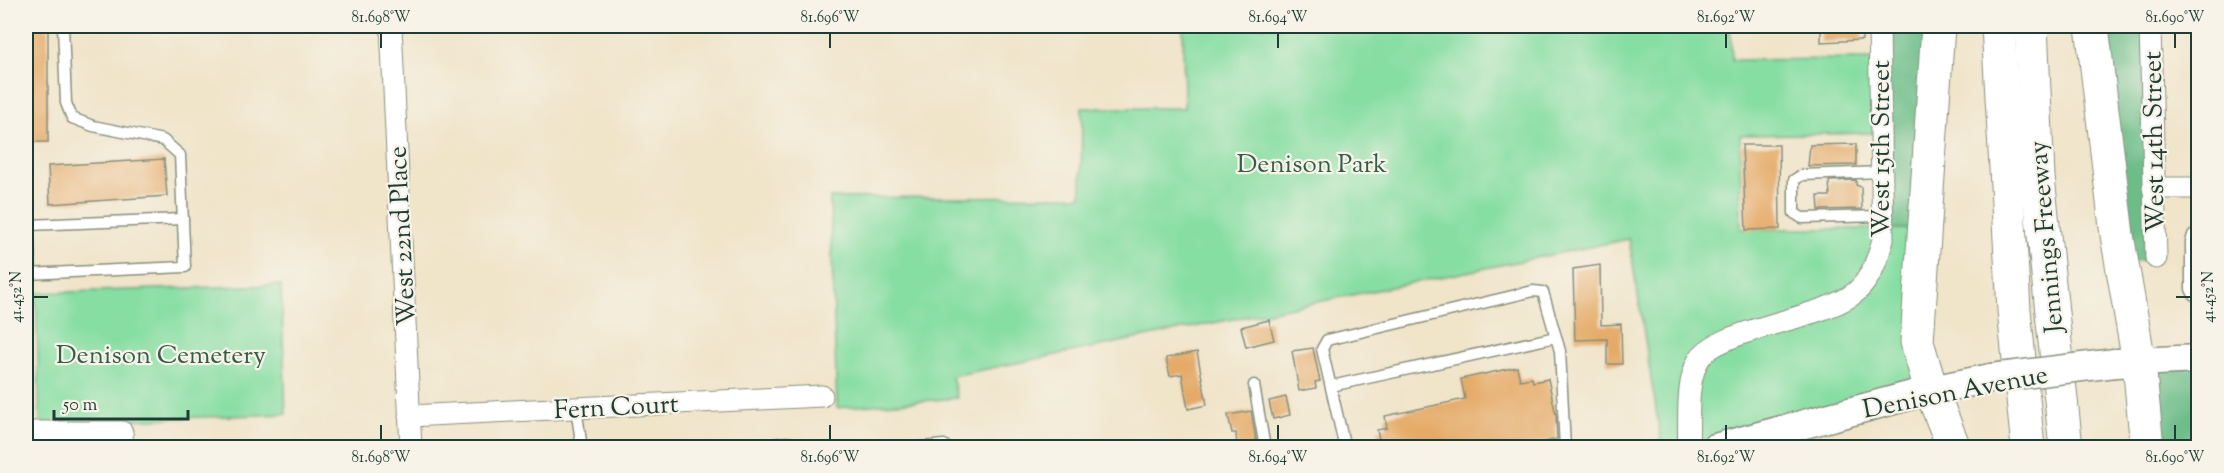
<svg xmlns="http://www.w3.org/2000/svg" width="2224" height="473" font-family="'Sorts Mill Goudy',serif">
<rect width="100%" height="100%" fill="#f7f3e8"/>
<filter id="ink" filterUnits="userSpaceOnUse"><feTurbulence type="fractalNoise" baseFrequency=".0167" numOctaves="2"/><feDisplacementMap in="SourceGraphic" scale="12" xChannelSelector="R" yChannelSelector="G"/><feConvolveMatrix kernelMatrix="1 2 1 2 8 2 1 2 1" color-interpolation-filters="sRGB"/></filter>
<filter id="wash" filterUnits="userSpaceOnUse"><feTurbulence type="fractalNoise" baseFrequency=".008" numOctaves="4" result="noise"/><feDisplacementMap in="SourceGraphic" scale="24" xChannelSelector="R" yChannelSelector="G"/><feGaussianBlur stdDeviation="1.35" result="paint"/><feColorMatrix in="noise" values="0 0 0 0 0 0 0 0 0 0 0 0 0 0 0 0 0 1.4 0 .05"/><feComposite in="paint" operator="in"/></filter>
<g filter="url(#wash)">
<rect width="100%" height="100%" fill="#f0e4c9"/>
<g fill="#87dea3" stroke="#538e6c" stroke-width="1.5">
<polygon points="1183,26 1730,26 1732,60 1880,59 1881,133 1740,135 1741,229 1925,229 1931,390 1715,447 1662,447 1629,239 952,376 957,398 837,408 830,198 1081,196 1082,108 1184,108"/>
<polygon points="281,285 286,414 40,423 36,293"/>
</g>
<g fill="#6dbd89" stroke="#467d5e" stroke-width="1.5">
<polygon points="1879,26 1938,26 1925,229 1883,229"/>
<polygon points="2103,26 2150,26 2156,258 2122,263"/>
<polygon points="2198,359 2198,447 2147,447 2139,362"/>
</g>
<g id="blocks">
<g fill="#e5aa68">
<polygon points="1821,26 1862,26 1862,40 1821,42"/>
<rect x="26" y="28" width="22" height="114"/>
<polygon points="1856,144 1856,165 1808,166 1810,145"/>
<polygon points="1742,145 1779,145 1780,229 1746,230"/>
<polygon points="164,159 167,196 50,204 48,166"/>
<polygon points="1856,180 1856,185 1861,187 1862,209 1819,210 1818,196 1830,196 1829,181"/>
<polygon points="1600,265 1601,325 1621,324 1622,364 1607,364 1607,339 1575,340 1573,269"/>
<polygon points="1269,320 1274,340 1246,347 1241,327"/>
<polygon points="1313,348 1320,381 1315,382 1316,388 1299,391 1292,351"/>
<polygon points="1197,352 1207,405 1188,409 1182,374 1170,376 1166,358"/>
<polygon points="1517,367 1520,380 1532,378 1533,382 1548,379 1556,415 1557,439 1527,446 1527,447 1381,447 1377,430 1387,428 1385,416 1465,399 1461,379"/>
<polygon points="1286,397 1290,415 1273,419 1269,401"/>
<polygon points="1251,411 1257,447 1237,447 1236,433 1232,433 1228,415"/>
</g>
</g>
</g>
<g filter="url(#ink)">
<use href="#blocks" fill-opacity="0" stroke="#88907e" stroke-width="1.5"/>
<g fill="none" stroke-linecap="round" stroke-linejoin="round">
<defs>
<g id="service">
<polyline points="1882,172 1802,175 1794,180 1794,213 1802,218 1883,216"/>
<polyline points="2198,232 2193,235 2191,242 2191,289 2194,295 2198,296"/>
<polyline points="31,273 28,225 183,219"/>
<polyline points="26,274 185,267 180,155 163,140 93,126 72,118 66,103 63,26"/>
<polyline points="1254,385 1265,448"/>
<polyline points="1331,386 1556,337"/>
<polyline points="576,408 582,448"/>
<path d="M768,448C779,439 797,442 808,448"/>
<polyline points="910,448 944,445 947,448"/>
<polyline points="1345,448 1322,349 1327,340 1533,291 1543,292 1560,351 1565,448"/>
</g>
<g id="minor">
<polyline points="391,26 411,448"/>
<polyline points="2150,26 2156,258"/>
<polyline points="2153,188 2198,188"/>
<polyline points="409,416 822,396"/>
<polyline points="26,432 122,432 123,448"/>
<path d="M1688,448C1690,420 1685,386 1698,361C1715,328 1824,320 1856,292C1872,278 1877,259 1883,240L1879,26"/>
</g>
<g id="secondary">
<polyline points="2117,363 2198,359"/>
<polyline points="1715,448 1931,390 1991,378"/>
</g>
<g id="motorway">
<polyline points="1938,26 1917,342 1931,390 1954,448"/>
<polyline points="1998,26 2014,310 2028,448"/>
<polyline points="2031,26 2038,177 2066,448"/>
<polyline points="2092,26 2117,235 2139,362 2147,448"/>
</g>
</defs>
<use href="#service" stroke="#88907e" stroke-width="13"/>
<use href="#minor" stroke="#88907e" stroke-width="23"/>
<use href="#secondary" stroke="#88907e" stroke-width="31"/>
<use href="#motorway" stroke="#88907e" stroke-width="35"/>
<use href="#service" stroke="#fff" stroke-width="10"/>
<use href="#minor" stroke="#fff" stroke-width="21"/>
<use href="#secondary" stroke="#fff" stroke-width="28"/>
<use href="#motorway" stroke="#fff" stroke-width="33"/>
<defs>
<polyline id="secondary-bridge" points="1991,378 2115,363"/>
</defs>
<use href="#secondary-bridge" stroke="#88907e" stroke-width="31" stroke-linecap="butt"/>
<use href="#secondary-bridge" stroke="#fff" stroke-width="28"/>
</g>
</g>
<path fill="none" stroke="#1f3d34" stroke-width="2" d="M381,33V48M830,33V48M1278,33V48M1726,33V48M2175,33V48M33,297H48M2176,297H2191M381,425V440M830,425V440M1278,425V440M1726,425V440M2175,425V440"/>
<g text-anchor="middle" stroke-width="4.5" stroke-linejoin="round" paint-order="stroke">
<g font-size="26" fill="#1f3d34" stroke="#f7f3e8">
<text transform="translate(2153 142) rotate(-91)" y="9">West 14th Street</text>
<text transform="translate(1880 149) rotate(-90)" y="9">West 15th Street</text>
<text transform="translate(401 236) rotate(-93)" y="9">West 22nd Place</text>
<text transform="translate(2045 237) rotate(-95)" y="9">Jennings Freeway</text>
<text transform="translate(1955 391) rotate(-11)" y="9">Denison Avenue</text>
<text transform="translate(616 406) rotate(-3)" y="9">Fern Court</text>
</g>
<g font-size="26" fill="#345d4a" stroke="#f7f3e8">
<text x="1312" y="172">Denison Park</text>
<text x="161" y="363">Denison Cemetery</text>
</g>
</g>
<rect width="2224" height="473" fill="none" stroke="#f7f3e8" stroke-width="66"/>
<path d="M54 410v9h134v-9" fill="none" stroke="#1f3d34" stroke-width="3"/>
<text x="63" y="410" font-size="18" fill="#1f3d34" stroke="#f7f3e8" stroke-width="4.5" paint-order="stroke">50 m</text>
<rect x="33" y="33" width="2158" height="407" fill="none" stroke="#1f3d34" stroke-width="2"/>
<g font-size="15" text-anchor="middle" fill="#1f3d34">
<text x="381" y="22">81.698°W</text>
<text x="830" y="22">81.696°W</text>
<text x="1278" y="22">81.694°W</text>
<text x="1726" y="22">81.692°W</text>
<text x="2175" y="22">81.690°W</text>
<text transform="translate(16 297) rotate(-90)" y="5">41.452°N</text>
<text transform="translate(2208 297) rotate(-90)" y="5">41.452°N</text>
<text x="381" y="462">81.698°W</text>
<text x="830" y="462">81.696°W</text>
<text x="1278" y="462">81.694°W</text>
<text x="1726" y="462">81.692°W</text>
<text x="2175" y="462">81.690°W</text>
</g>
</svg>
